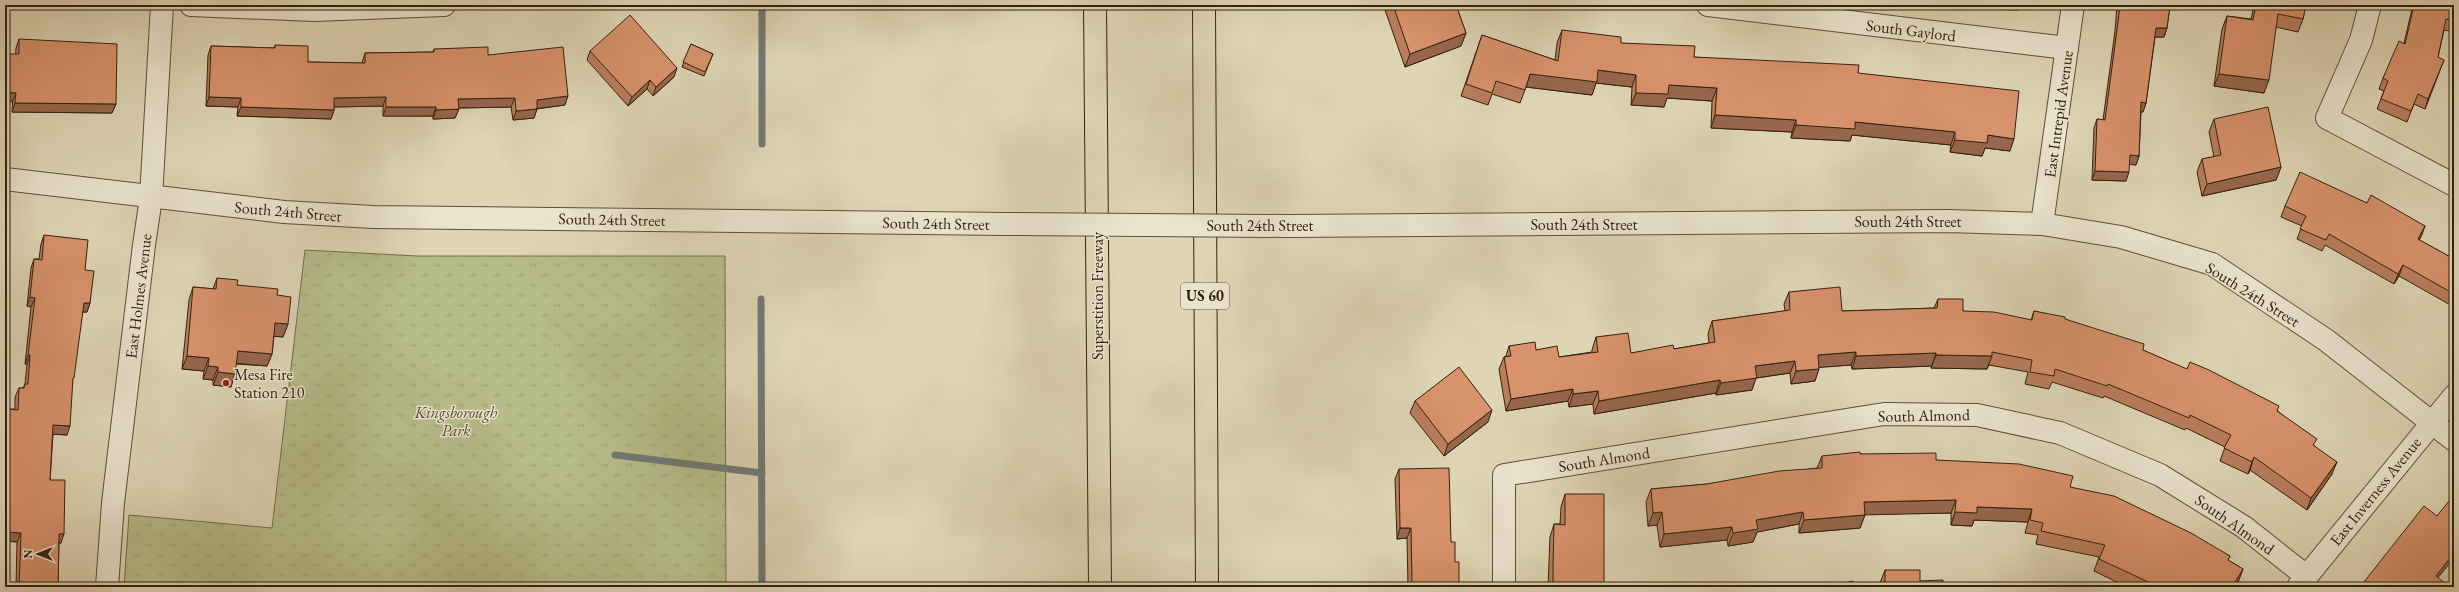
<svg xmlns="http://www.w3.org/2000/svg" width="2459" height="592" font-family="'EB Garamond',serif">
<defs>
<pattern id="park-tufts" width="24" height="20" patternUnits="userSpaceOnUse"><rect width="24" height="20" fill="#b6bc8a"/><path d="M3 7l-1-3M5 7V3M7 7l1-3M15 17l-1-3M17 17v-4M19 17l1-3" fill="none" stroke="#9da176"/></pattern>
</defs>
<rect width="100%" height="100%" fill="#ded5b5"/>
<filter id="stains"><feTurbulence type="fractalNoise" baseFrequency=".005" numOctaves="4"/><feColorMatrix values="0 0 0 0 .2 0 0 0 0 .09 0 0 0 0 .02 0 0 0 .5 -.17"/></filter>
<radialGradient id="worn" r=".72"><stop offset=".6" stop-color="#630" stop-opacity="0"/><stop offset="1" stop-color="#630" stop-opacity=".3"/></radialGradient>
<polygon fill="url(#park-tufts)" stroke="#746e4d" points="305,250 417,256 725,256 726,587 124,587 129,515 272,528"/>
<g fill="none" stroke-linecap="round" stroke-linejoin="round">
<g stroke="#707a75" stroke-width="7">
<polyline points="762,5 762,144"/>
<polyline points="761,299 762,587"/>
<polyline points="615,455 762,473"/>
</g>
<defs>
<g id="minor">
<polyline points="191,5 314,10 444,5"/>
<polyline points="1708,5 2067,48"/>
<polyline points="2370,5 2361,40 2327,118 2454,185"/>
<polyline points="5,179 284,212 373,217 1008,224"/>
<polyline points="2042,224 2073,5"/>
<polyline points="1289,226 1948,221 2042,224 2121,237 2212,264 2326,340 2454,440"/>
<polyline points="107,587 113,503 144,245 151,198 162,5"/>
<polyline points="1504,587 1504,475 1884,414 1977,415 2060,433 2160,475 2244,527 2306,576"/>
<polyline points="2298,587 2454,396"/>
</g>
<g id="highway">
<polyline points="1095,5 1100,587"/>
<polyline points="1204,5 1207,587"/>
</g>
</defs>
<use href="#minor" stroke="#5e4e39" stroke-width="24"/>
<use href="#highway" stroke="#332110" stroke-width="24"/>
<use href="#minor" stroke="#eae4cf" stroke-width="22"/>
<use href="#highway" stroke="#ded5b5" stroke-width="22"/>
<defs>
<polyline id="minor-bridge" points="1008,224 1289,226"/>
</defs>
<use href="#minor-bridge" stroke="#5e4e39" stroke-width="24" stroke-linecap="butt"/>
<use href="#minor-bridge" stroke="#eae4cf" stroke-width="22"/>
</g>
<g fill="#ba7e5d" stroke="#332110">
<polygon points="667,5 682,5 682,7"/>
<polygon points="1387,5 1456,5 1466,33 1461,46 1405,67 1385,10"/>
<polygon points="2117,5 2170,5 2167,28 2164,37 2155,37 2146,103 2143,112 2141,112 2139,156 2136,165 2129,164 2126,181 2092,180 2094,128 2097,119 2103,120 2115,31"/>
<polygon points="2254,5 2306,5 2303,19 2298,32 2276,27 2264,93 2214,86 2222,29 2227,16 2251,19"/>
<polygon points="2413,5 2454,5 2454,32 2444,30 2438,57 2440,70 2425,109 2414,104 2407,122 2377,109 2384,91 2379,89 2383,78 2404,43"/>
<polygon points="1562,30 1621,43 1694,57 1858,73 2010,151 1985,148 1982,156 1950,152 1951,145 1852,135 1850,141 1791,138 1792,132 1711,128 1712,101 1667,98 1664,107 1631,105 1632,87 1596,83 1592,95 1526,87 1520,103 1492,94 1488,105 1461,96 1482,35 1555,60 1557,43"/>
<polygon points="19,39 116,104 112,113 12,112 16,48"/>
<polygon points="691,44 713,54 704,76 682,67"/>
<polygon points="275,45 308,62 362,63 365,53 433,52 434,49 488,55 565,105 537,109 534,118 513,120 511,107 459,108 455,118 433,119 433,116 383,116 383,106 334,107 334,110 331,119 237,116 238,107 206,106 208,55 211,46 274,48"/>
<polygon points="590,51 674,77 653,96 647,89 628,106 587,60"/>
<polygon points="2214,119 2281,167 2276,180 2202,196 2197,172 2202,159 2214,157 2209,132"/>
<polygon points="2367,203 2425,226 2419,240 2454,259 2454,307 2399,276 2394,284 2325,245 2322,251 2297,239 2302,226 2281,217 2285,206"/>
<polygon points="44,235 85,270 90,303 87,312 82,312 72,383 67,435 53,434 50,480 61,543 59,543 58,587 16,587 17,542 5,541 5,410 6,409 15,409 15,397 19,388 23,388 25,384 27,364 25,364 31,307 27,306 31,268 34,259 39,259 41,244"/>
<polygon points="217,278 237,285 277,295 288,324 283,337 274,336 272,354 267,366 236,364 231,387 213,385 213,380 203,379 204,371 182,369 189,300 193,287 213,289"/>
<polygon points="1789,292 1842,311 1934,308 1938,299 1963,311 2031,320 2034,311 2065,319 2143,350 2278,411 2315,446 2332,474 2307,510 2250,470 2248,474 2220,461 2225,447 2186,428 2185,430 2104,396 2103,398 2052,382 2049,389 2025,384 2028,372 1989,365 1987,369 1931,368 1932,366 1852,369 1851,365 1819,367 1815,381 1791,384 1790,373 1756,378 1752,390 1716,395 1716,393 1594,414 1593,404 1569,407 1568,401 1506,411 1499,369 1504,357 1506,356 1509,346 1536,350 1559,357 1592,352 1592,350 1596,337 1631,353 1674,349 1709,343 1708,334 1712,321 1785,311 1784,304"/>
<polygon points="1415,401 1488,422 1444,456 1410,413"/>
<polygon points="1860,454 1936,460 2070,487 2230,556 2228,560 2243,569 2238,582 2235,587 2127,587 2094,571 2099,557 2036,544 2038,535 2025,533 2028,522 1974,520 1972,526 1951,525 1951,513 1865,514 1860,528 1799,533 1799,524 1757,532 1753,542 1728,546 1727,540 1660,547 1657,525 1648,526 1646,502 1651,489 1707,484 1817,468 1822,456"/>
<polygon points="1399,469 1451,542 1459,587 1408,587 1407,538 1397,539 1395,479"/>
<polygon points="1565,494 1604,587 1548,587 1550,537 1554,524 1560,524 1561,507"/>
<polygon points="1885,570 1920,581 1943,583 1965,587 1880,587 1880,583"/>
</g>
<g fill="#97664c" stroke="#332110">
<polygon points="1982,5 2020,5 2018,10 1981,9"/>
<polygon points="2156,28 2167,28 2164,37 2153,37"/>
<polygon points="1466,33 1461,46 1405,67 1410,54"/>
<polygon points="2444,60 2440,70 2425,109 2428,99"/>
<polygon points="677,68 674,77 653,96 656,87"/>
<polygon points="1598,70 1636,75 1632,87 1596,83 1592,95 1526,87 1530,74"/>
<polygon points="2219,74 2269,80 2264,93 2214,86"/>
<polygon points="650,80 647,89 628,106 632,97"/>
<polygon points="1669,85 1717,88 1712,101 1667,98 1664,107 1631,105 1636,93"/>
<polygon points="5,92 16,93 12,102 5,101"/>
<polygon points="568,96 565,105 533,109 537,100"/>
<polygon points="209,97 241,98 238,107 206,106"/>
<polygon points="386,97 383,106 331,107 334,98"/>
<polygon points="515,98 511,107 455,108 458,99"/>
<polygon points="2141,102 2146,103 2143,112 2138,111"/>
<polygon points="15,103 116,104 112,113 12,112"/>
<polygon points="241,107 334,110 331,119 237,116"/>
<polygon points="386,107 436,107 433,116 383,116"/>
<polygon points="459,109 455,118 433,119 436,110"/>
<polygon points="537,109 534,118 513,120 516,111"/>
<polygon points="1715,115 1796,120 1792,132 1711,128"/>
<polygon points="1855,122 1955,132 1951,145 1852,135 1850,141 1791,138 1796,125"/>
<polygon points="1988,135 2014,139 2010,151 1985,148 1982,156 1950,152 1955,140"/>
<polygon points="2130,155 2139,156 2136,165 2126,164"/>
<polygon points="2281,167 2276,180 2202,196 2207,184"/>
<polygon points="2095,171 2129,172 2126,181 2092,180"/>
<polygon points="2425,226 2421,237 2414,249 2418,239"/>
<polygon points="2403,265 2399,276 2394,284 2398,274"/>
<polygon points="30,297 35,298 31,307 27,306"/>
<polygon points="84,303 90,303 87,312 80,312"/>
<polygon points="275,323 288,324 283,337 270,336"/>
<polygon points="238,351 272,354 267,366 233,363"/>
<polygon points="1856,352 1851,365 1813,368 1818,355"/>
<polygon points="1936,353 1932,366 1852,369 1856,356"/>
<polygon points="28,355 30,355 27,364 25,364"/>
<polygon points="1936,355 1992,356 1987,369 1931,368"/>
<polygon points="187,356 209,358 204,371 182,369"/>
<polygon points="1795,361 1790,373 1756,378 1752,390 1716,395 1721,383 1755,366"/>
<polygon points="208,366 218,367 213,380 203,379"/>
<polygon points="1819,369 1815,381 1791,384 1796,371"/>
<polygon points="218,372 235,374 231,387 213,385"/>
<polygon points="1720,380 1716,393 1594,414 1599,401"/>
<polygon points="1573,389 1568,401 1506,411 1511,399"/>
<polygon points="1598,391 1593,404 1569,407 1573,394"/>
<polygon points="1492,410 1488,422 1444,456 1448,444"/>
<polygon points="53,425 70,426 67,435 50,434"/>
<polygon points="2254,457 2250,470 2248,474 2252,462"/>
<polygon points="2337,462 2332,474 2307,510 2311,498"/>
<polygon points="1956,500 1951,513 1859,515 1864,502"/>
<polygon points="1977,507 2032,509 2028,522 1974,520 1972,526 1951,525 1955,512"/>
<polygon points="1662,512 1657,525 1648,526 1653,513"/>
<polygon points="1803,512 1799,524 1757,532 1753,542 1728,546 1733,533 1756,520"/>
<polygon points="1865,515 1860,528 1799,533 1804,520"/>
<polygon points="1732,527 1727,540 1660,547 1664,534"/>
<polygon points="1400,528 1411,528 1407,538 1397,539"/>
<polygon points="5,532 21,533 17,542 5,541"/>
<polygon points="59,534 64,534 61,543 55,543"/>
<polygon points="2454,553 2454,558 2432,585 2436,576"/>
<polygon points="2243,569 2238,582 2235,587 2232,587"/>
<polygon points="1412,583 1424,583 1422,587 1411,587"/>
</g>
<g fill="#d8926c" stroke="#332110">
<polygon points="1393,5 1456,5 1466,33 1410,54"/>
<polygon points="2120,5 2170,5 2167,28 2156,28 2146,103 2141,102 2139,156 2130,155 2129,172 2095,171 2097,119 2105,120 2118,22"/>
<polygon points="2256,5 2306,5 2303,19 2278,14 2269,80 2219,74 2227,16 2253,20"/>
<polygon points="2414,5 2454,5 2454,21 2446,19 2438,57 2444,60 2428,99 2418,94 2411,111 2381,99 2388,81 2383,78 2399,41 2405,44"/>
<polygon points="630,15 677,68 656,87 650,80 632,97 590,51"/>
<polygon points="1562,30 1621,37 1621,43 1695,46 1694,57 1859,65 1858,73 2019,91 2014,139 1988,135 1987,143 1955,140 1955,132 1855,122 1855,129 1796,125 1796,120 1715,115 1717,88 1669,85 1668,94 1636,93 1636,75 1598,70 1597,82 1530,74 1525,90 1496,81 1492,93 1466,84 1482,35 1558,61"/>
<polygon points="19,39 117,44 116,104 15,103 16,93 5,92 5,54 19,54"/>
<polygon points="691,44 713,54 705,72 683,62"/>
<polygon points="275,45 308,46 308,62 365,63 365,53 434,52 434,49 488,47 488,55 563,47 568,96 537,100 537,109 516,111 515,98 458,99 459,109 436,110 436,107 386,107 386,97 334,98 334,110 241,107 241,98 209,97 211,46 275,48"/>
<polygon points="2268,107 2281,167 2207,184 2202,159 2221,155 2214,119"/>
<polygon points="2300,172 2367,203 2371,195 2425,226 2418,239 2454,259 2454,294 2403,265 2398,274 2329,234 2326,240 2300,229 2306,216 2285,206"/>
<polygon points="44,235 88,240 85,270 94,271 90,303 84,303 74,378 73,378 70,426 53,425 50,480 65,480 64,534 59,534 58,587 19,587 21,533 5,532 6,409 18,410 19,388 24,388 25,384 28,384 30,355 28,355 35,298 30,297 34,259 42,260"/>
<polygon points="217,278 238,280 237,285 278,289 277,295 291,297 288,324 275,323 272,354 238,351 235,374 218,372 218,367 208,366 209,358 187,356 193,287 216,289"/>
<polygon points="1840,287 1842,311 1937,308 1938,299 1963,299 1963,311 1994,312 2032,320 2034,311 2065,317 2065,319 2144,344 2143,350 2187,369 2190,362 2209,370 2279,406 2277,411 2317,439 2313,445 2337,462 2311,498 2254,457 2252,462 2224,448 2231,435 2190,415 2189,418 2108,384 2107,386 2055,369 2054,376 2030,372 2032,360 1992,352 1992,356 1936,355 1936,353 1856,356 1856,352 1818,355 1819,369 1796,371 1795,361 1755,366 1757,378 1721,383 1720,380 1599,401 1598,391 1573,394 1573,389 1511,399 1504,357 1511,356 1509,346 1535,342 1536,350 1557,346 1559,357 1598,352 1596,337 1628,333 1631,353 1673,345 1674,349 1715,342 1712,321 1790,310 1789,292"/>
<polygon points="1459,367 1492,410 1448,444 1415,401"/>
<polygon points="1860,452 1860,454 1936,453 1936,460 2019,464 2073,476 2070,487 2114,496 2191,533 2230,556 2228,560 2243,569 2232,587 2159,587 2099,559 2105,545 2041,531 2043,523 2030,520 2032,509 1977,507 1977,513 1955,512 1956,500 1864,502 1865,515 1804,520 1803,512 1756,520 1758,529 1733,533 1732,527 1664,534 1662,512 1653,513 1651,489 1707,484 1779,471 1822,468 1822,456"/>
<polygon points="1449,468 1451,542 1455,542 1455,562 1459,562 1459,587 1424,587 1424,583 1412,583 1411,528 1400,528 1399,469"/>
<polygon points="1565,494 1604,494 1604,587 1553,587 1553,567 1554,524 1565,525"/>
<polygon points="2449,501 2454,505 2454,553 2436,576 2447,585 2446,587 2360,587 2424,506 2437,516"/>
<polygon points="1885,570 1920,570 1920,581 1943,580 1943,583 1965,587 1885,587"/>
<polygon points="1853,581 1854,587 1824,587"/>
</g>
<circle fill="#8f2418" stroke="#eae4cf" stroke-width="1.5" cx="226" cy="383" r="4"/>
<g text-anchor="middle" stroke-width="3" stroke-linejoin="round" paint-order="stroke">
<rect fill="#eae4cf" stroke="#6a5c49" stroke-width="1" x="1181" y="283" width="48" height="26" rx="3"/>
<g font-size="15" font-weight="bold" fill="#332110">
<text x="1205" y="301">US 60</text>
</g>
<g font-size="16" fill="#332110" stroke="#eae4cf">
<text transform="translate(1911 30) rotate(7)" y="6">South Gaylord</text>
<text transform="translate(2058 114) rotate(-82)" y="6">East Intrepid Avenue</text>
<text transform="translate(288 211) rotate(5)" y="6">South 24th Street</text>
<text transform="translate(612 219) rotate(1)" y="6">South 24th Street</text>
<text x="1908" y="227">South 24th Street</text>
<text transform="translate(936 223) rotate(1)" y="6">South 24th Street</text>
<text x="1584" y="230">South 24th Street</text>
<text x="1260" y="231">South 24th Street</text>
<text transform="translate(2253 294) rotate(32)" y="6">South 24th Street</text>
<text transform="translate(138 296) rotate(-83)" y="6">East Holmes Avenue</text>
<text transform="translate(1097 296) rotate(-90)" y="6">Superstition Freeway</text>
<text transform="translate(1924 415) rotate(-1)" y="6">South Almond</text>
<text transform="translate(1604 459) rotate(-9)" y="6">South Almond</text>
<text transform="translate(2375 491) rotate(-51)" y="6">East Inverness Avenue</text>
<text transform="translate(2235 524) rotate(35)" y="6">South Almond</text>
</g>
<g font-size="16" fill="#332110" stroke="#eae4cf" text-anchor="start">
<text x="234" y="380">Mesa Fire<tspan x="234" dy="18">Station 210</tspan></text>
</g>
<g font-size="16" font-style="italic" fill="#54482e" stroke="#eae4cf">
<text x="456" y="418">Kingsborough<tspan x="456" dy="18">Park</tspan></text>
</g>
</g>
<rect width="2459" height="592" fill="none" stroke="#ded5b5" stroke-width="20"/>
<rect x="6" y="6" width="2447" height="580" fill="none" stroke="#332110" stroke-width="2"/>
<rect x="10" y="10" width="2439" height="572" fill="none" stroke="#332110"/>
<g transform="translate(38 554) rotate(270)" stroke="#eae4cf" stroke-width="3" paint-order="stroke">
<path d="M0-3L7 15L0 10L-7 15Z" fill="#332110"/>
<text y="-6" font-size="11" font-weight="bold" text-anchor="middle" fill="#332110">N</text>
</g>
<rect width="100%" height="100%" filter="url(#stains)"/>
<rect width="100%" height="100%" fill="url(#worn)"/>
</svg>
